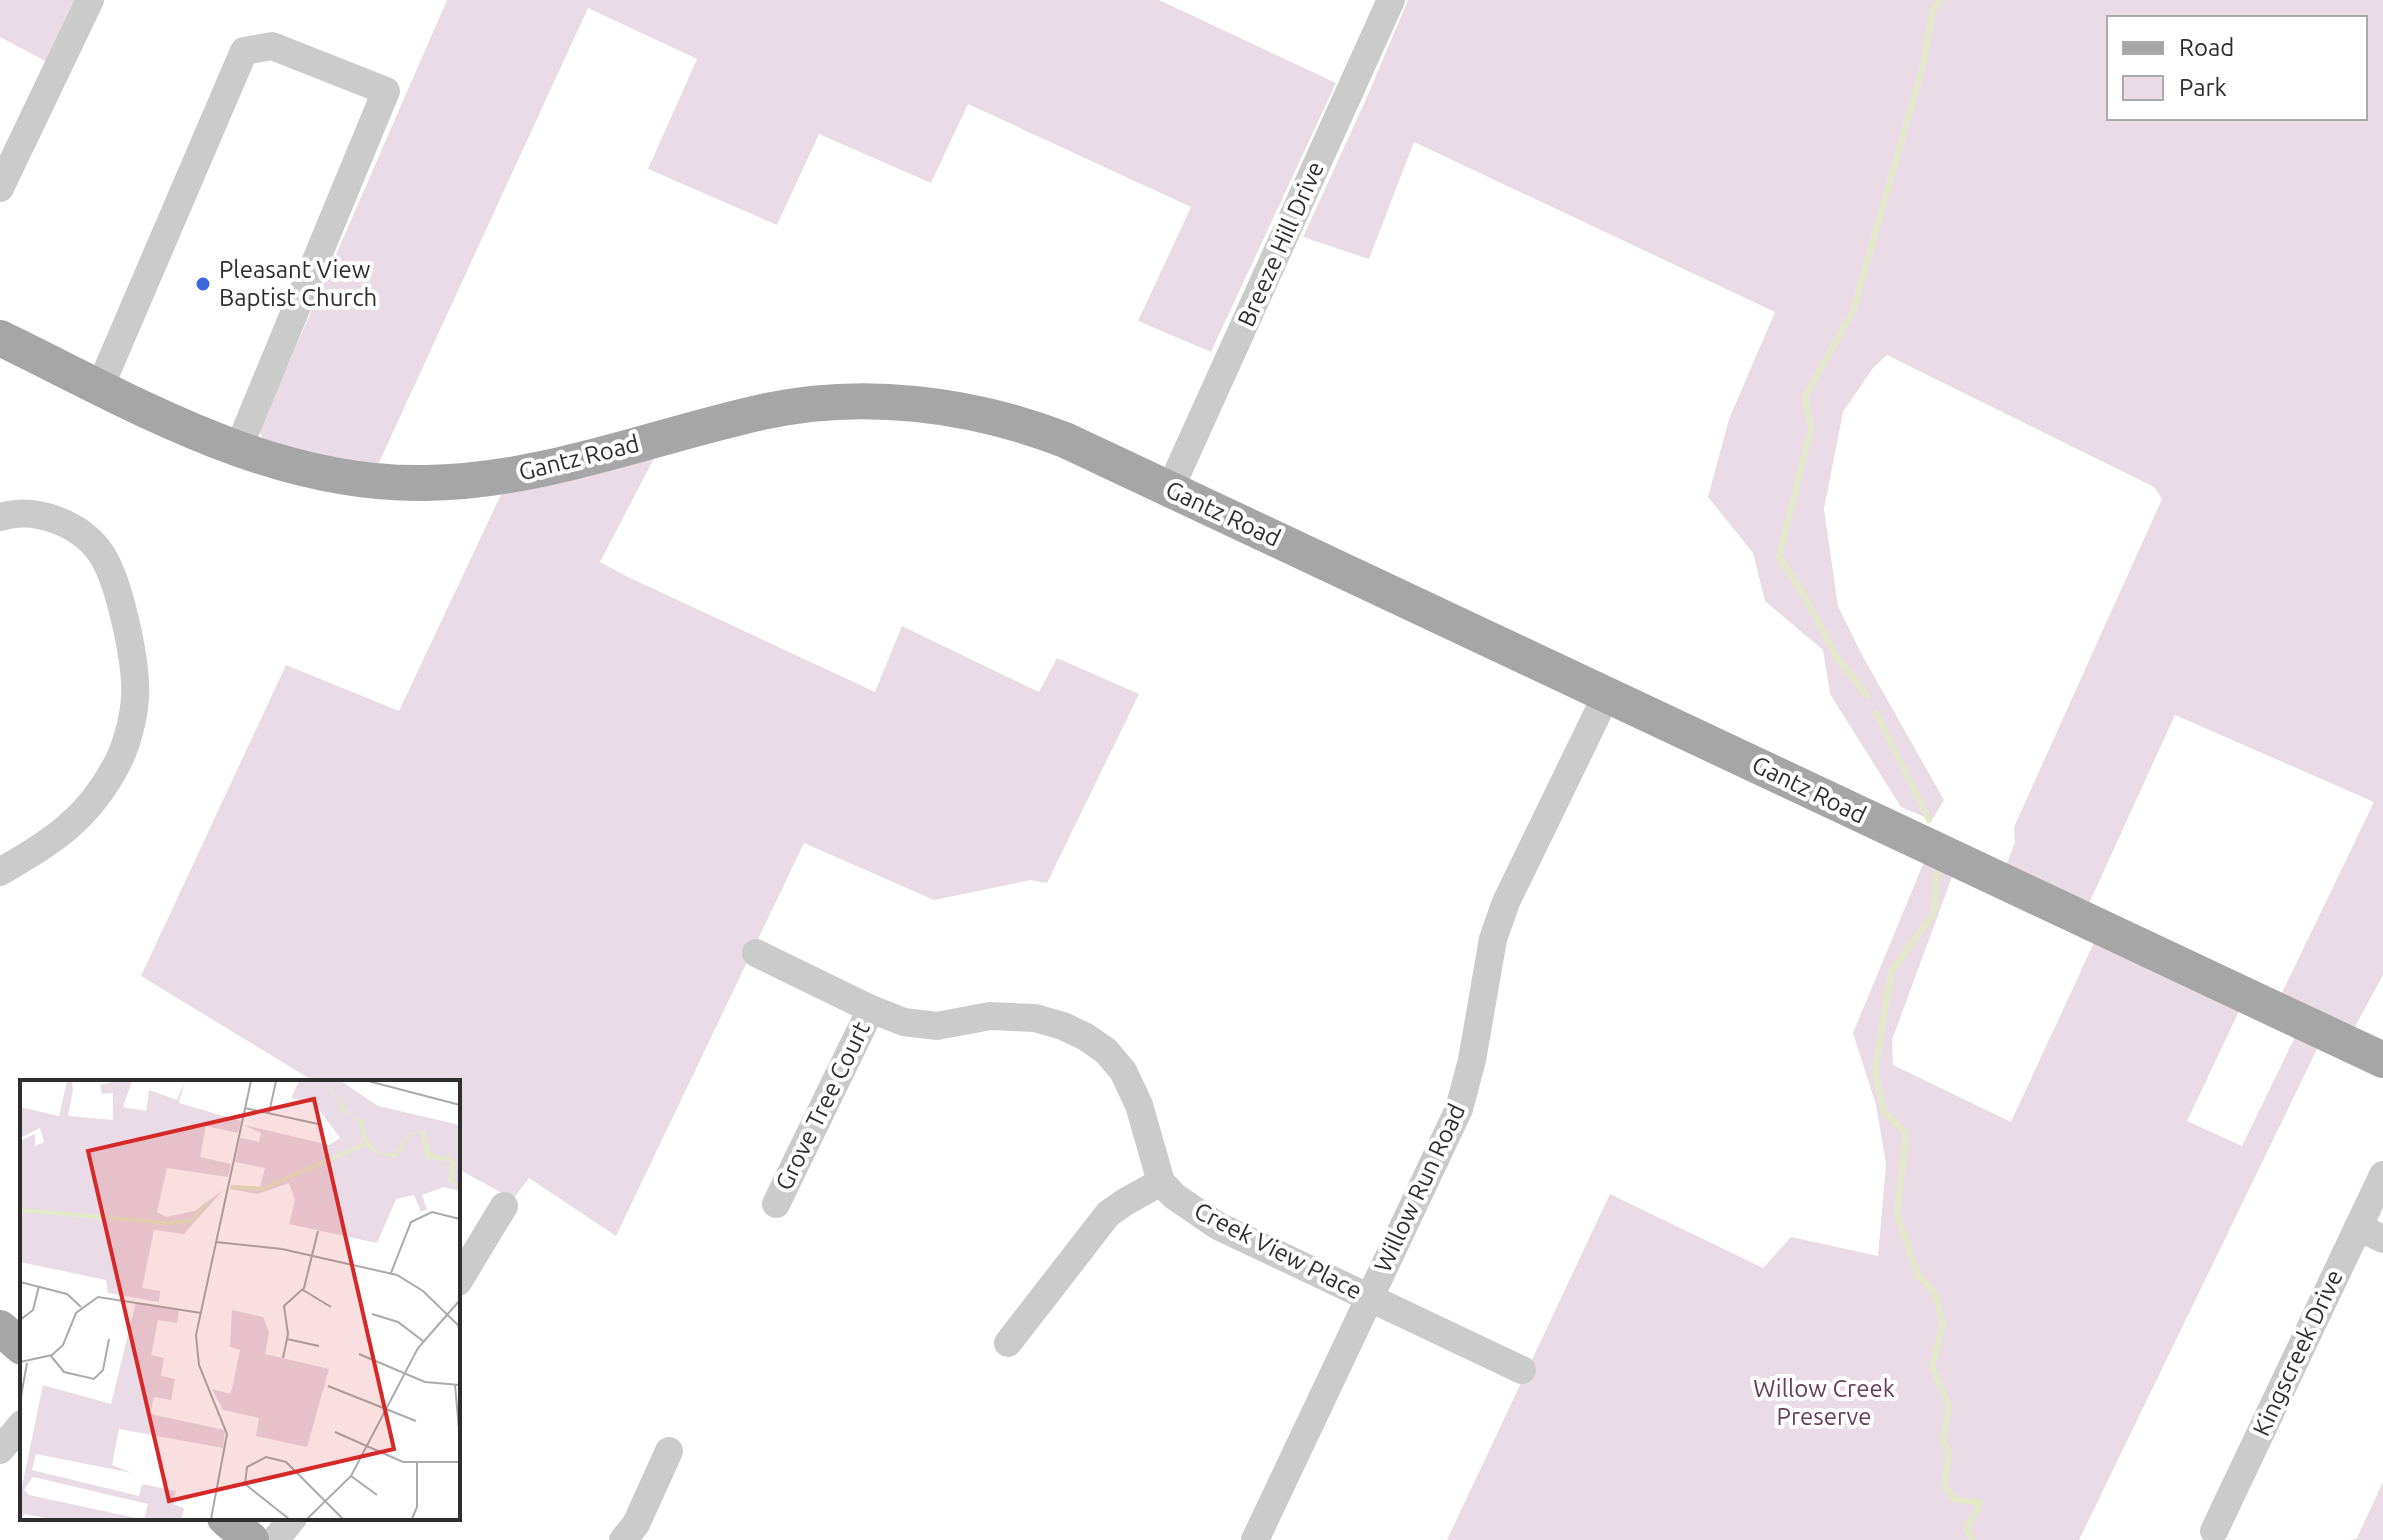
<svg xmlns="http://www.w3.org/2000/svg" width="2383" height="1540" font-family="Ubuntu,sans-serif">
<rect width="100%" height="100%" fill="#fff"/>
<g fill="#eadce7" fill-rule="evenodd">
<polygon points="0,0 82,0 51,64 0,37"/>
<polygon points="447,0 1159,0 1336,83 1211,352 1138,321 1191,207 968,104 931,183 819,134 777,225 648,169 697,59 588,8 376,469 267,446 259,431"/>
<path d="M1408,0H2383V975L2351,1034L2279,999L2374,802L2175,715L2087,908L2004,870L2015,843L2014,827L2162,499L2154,487L1887,355L1873,368L1843,412L1824,509L1838,606L1862,655L1944,800L1932,820L1901,807L1830,694L1823,650L1765,601L1753,553L1708,497L1729,419L1775,312L1414,142L1369,259L1303,237L1367,97ZM2109,18H2365V118H2109Z"/>
<polygon points="659,449 600,562 628,577 875,692 902,626 1039,692 1057,658 1139,694 1047,883 1031,880 934,900 804,843 616,1236 529,1178 513,1199 458,1169 458,1082 315,1082 141,976 286,665 399,711 505,486"/>
<polygon points="1924,862 1952,877 1892,1040 1893,1065 2011,1122 2097,936 2242,1005 2187,1121 2242,1146 2295,1037 2318,1047 2079,1540 1447,1540 1610,1194 1763,1268 1791,1237 1878,1256 1886,1164 1876,1105 1853,1033"/>
<polygon points="2383,1482 2383,1540 2351,1540 2357,1538"/>
</g>
<g fill="none" stroke-linecap="round" stroke-linejoin="round">
<g stroke="#e3e9c9" stroke-width="6">
<polyline points="1867,696 1836,656 1802,592 1779,557 1811,428 1805,396 1853,311 1923,65 1933,10 1940,0"/>
<polyline points="1876,713 1929,820"/>
<polyline points="1937,870 1934,913 1891,972 1875,1071 1884,1112 1906,1133 1897,1215 1918,1275 1934,1292 1943,1323 1932,1367 1949,1406 1943,1441 1949,1453 1944,1485 1954,1499 1980,1503 1966,1529 1972,1540"/>
</g>
<g stroke="#cbcbcb" stroke-width="28">
<polyline points="0,188 90,0"/>
<polyline points="100,387 244,51 272,46 386,91 238,449"/>
<polyline points="1170,489 1391,0"/>
<path d="M0,517C36,506 82,524 102,555C120,583 137,664 135,697C134,717 127,744 118,762C89,819 53,841 0,872"/>
<polyline points="756,953 871,1009 904,1022 937,1026 990,1016 1035,1018 1063,1026 1086,1037 1106,1051 1123,1071 1139,1105 1161,1182 1174,1196 1218,1226 1522,1370"/>
<polyline points="776,1204 871,1009"/>
<polyline points="2358,1227 2383,1239"/>
<polyline points="458,1282 504,1206"/>
<polyline points="1008,1343 1108,1214 1125,1202 1161,1182"/>
<polyline points="0,1450 22,1424"/>
<polyline points="2214,1531 2383,1175"/>
<polyline points="275,1540 293,1518"/>
<polyline points="623,1540 636,1524 669,1451"/>
<polyline points="1255,1540 1459,1109 1472,1060 1493,939 1506,902 1607,694"/>
</g>
<g stroke="#a6a6a6" stroke-width="36">
<path d="M0,338C134,403 271,486 425,483C540,482 650,437 762,412C862,390 969,403 1065,440L2383,1060"/>
<polyline points="0,1328 22,1347"/>
<polyline points="225,1518 251,1540"/>
</g>
</g>
<circle fill="#3a67da" stroke="#fff" stroke-width="3" cx="203" cy="284" r="8"/>
<g text-anchor="middle" stroke-width="8" stroke-linejoin="round" paint-order="stroke">
<g font-size="24" fill="#2e2e2e" stroke="#fff">
<text transform="translate(1281 244) rotate(-66)" y="8">Breeze Hill Drive</text>
<text transform="translate(579 458) rotate(-14)" y="8">Gantz Road</text>
<text transform="translate(1223 514) rotate(25)" y="8">Gantz Road</text>
<text transform="translate(1809 790) rotate(26)" y="8">Gantz Road</text>
<text transform="translate(823 1106) rotate(-64)" y="8">Grove Tree Court</text>
<text transform="translate(1420 1188) rotate(-65)" y="8">Willow Run Road</text>
<text transform="translate(1278 1251) rotate(27)" y="8">Creek View Place</text>
<text transform="translate(2298 1353) rotate(-65)" y="8">Kingscreek Drive</text>
</g>
<g font-size="24" fill="#2e2e2e" stroke="#fff" text-anchor="start">
<text x="219" y="278">Pleasant View<tspan x="219" dy="28">Baptist Church</tspan></text>
</g>
<g font-size="24" fill="#673e59" stroke="#fff">
<text x="1824" y="1397">Willow Creek<tspan x="1824" dy="28">Preserve</tspan></text>
</g>
</g>
<g transform="translate(20 1080)">
<rect width="440" height="440" fill="#fff"/>
<path d="M47,1H52L53,10L48,36L93,40V13L82,14L80,5L95,1H112L103,27L126,31L129,10L157,20L165,1L159,23L221,41L218,53L186,46L180,77L211,84L208,97L147,88L137,132L146,137L175,131L203,110L164,154L134,150L122,208L140,211L139,222L88,213L86,200L0,182V61L15,54V66L24,62L20,48L0,58V27L39,36ZM279,1H321L358,26L440,45V111L424,107L402,115L407,129L401,132L394,115L376,119L357,163L269,144L275,120L269,103L237,114L210,109L211,105L240,107L245,88L215,82L220,58L239,62L241,53L224,45L309,65L320,58L294,23L271,18ZM116,222L159,231L157,243L138,240L131,275L144,278L141,296L155,299L151,320L134,317L130,334L205,350L203,368L99,349L92,385L112,393L16,374L12,390L119,416L122,404L156,411L153,424L164,428L162,439H124L128,424L13,397L4,410L9,415L121,439H28L5,434L0,439V416L23,305L91,324ZM212,230L243,237L249,253L245,274L309,289L287,367L236,356L239,338L203,330L192,309L210,314L212,309L220,270L210,267Z" fill="#eadce7"/>
<path d="M305,1L330,36L343,40L347,60L358,72L375,74L389,53L404,50L411,74L431,78L436,85L433,99L440,107L427,101L431,82L406,78L400,51L390,55L376,78L353,72L344,63L339,42L322,31Z" fill="#e3e9c9"/>
<path fill="none" stroke="#e3e9c9" stroke-width="4" d="M212,107L242,109L347,63M0,130L146,143L170,141L187,123"/>
<path fill="none" stroke="#ababab" stroke-width="2" d="M348,1L440,25M225,28L298,44M249,33L256,1M196,162L262,169L377,195L403,211L440,247M371,193L391,142L412,132L440,139M0,202L47,214L61,227M283,210L311,227M352,234L378,242L403,261M0,240L13,230L19,206M267,259L299,266M339,274L405,302L440,305M31,276L44,292L74,299L83,290L89,259M263,278L268,254L264,226L284,208L298,151M0,282L32,275L43,265L56,233L78,217L181,233M435,305L440,360M308,306L396,341M0,322L7,283M315,352L383,382H440M331,396L357,415M191,439L207,354L179,285L176,255L231,1M269,439L225,404L227,387L246,377L266,382L323,439M287,439L331,396L398,268L440,220M392,439L397,427V383"/>
<path fill="#d62828" fill-opacity="0.15" stroke="#d62828" stroke-width="4" d="M294,19L374,369L149,421L68,71Z"/>
<rect width="440" height="440" fill="none" stroke="#2e2e2e" stroke-width="4"/>
</g>
<rect x="2107" y="16" width="260" height="104" fill="#ffffff" stroke="#ababab" stroke-width="2"/>
<rect x="2123" y="42" width="40" height="12" fill="#a6a6a6" stroke="#ababab" stroke-width="2"/>
<text x="2179" y="56" font-size="24" fill="#2e2e2e">Road</text>
<rect x="2123" y="76" width="40" height="24" fill="#eadce7" stroke="#ababab" stroke-width="2"/>
<text x="2179" y="96" font-size="24" fill="#2e2e2e">Park</text>
</svg>
